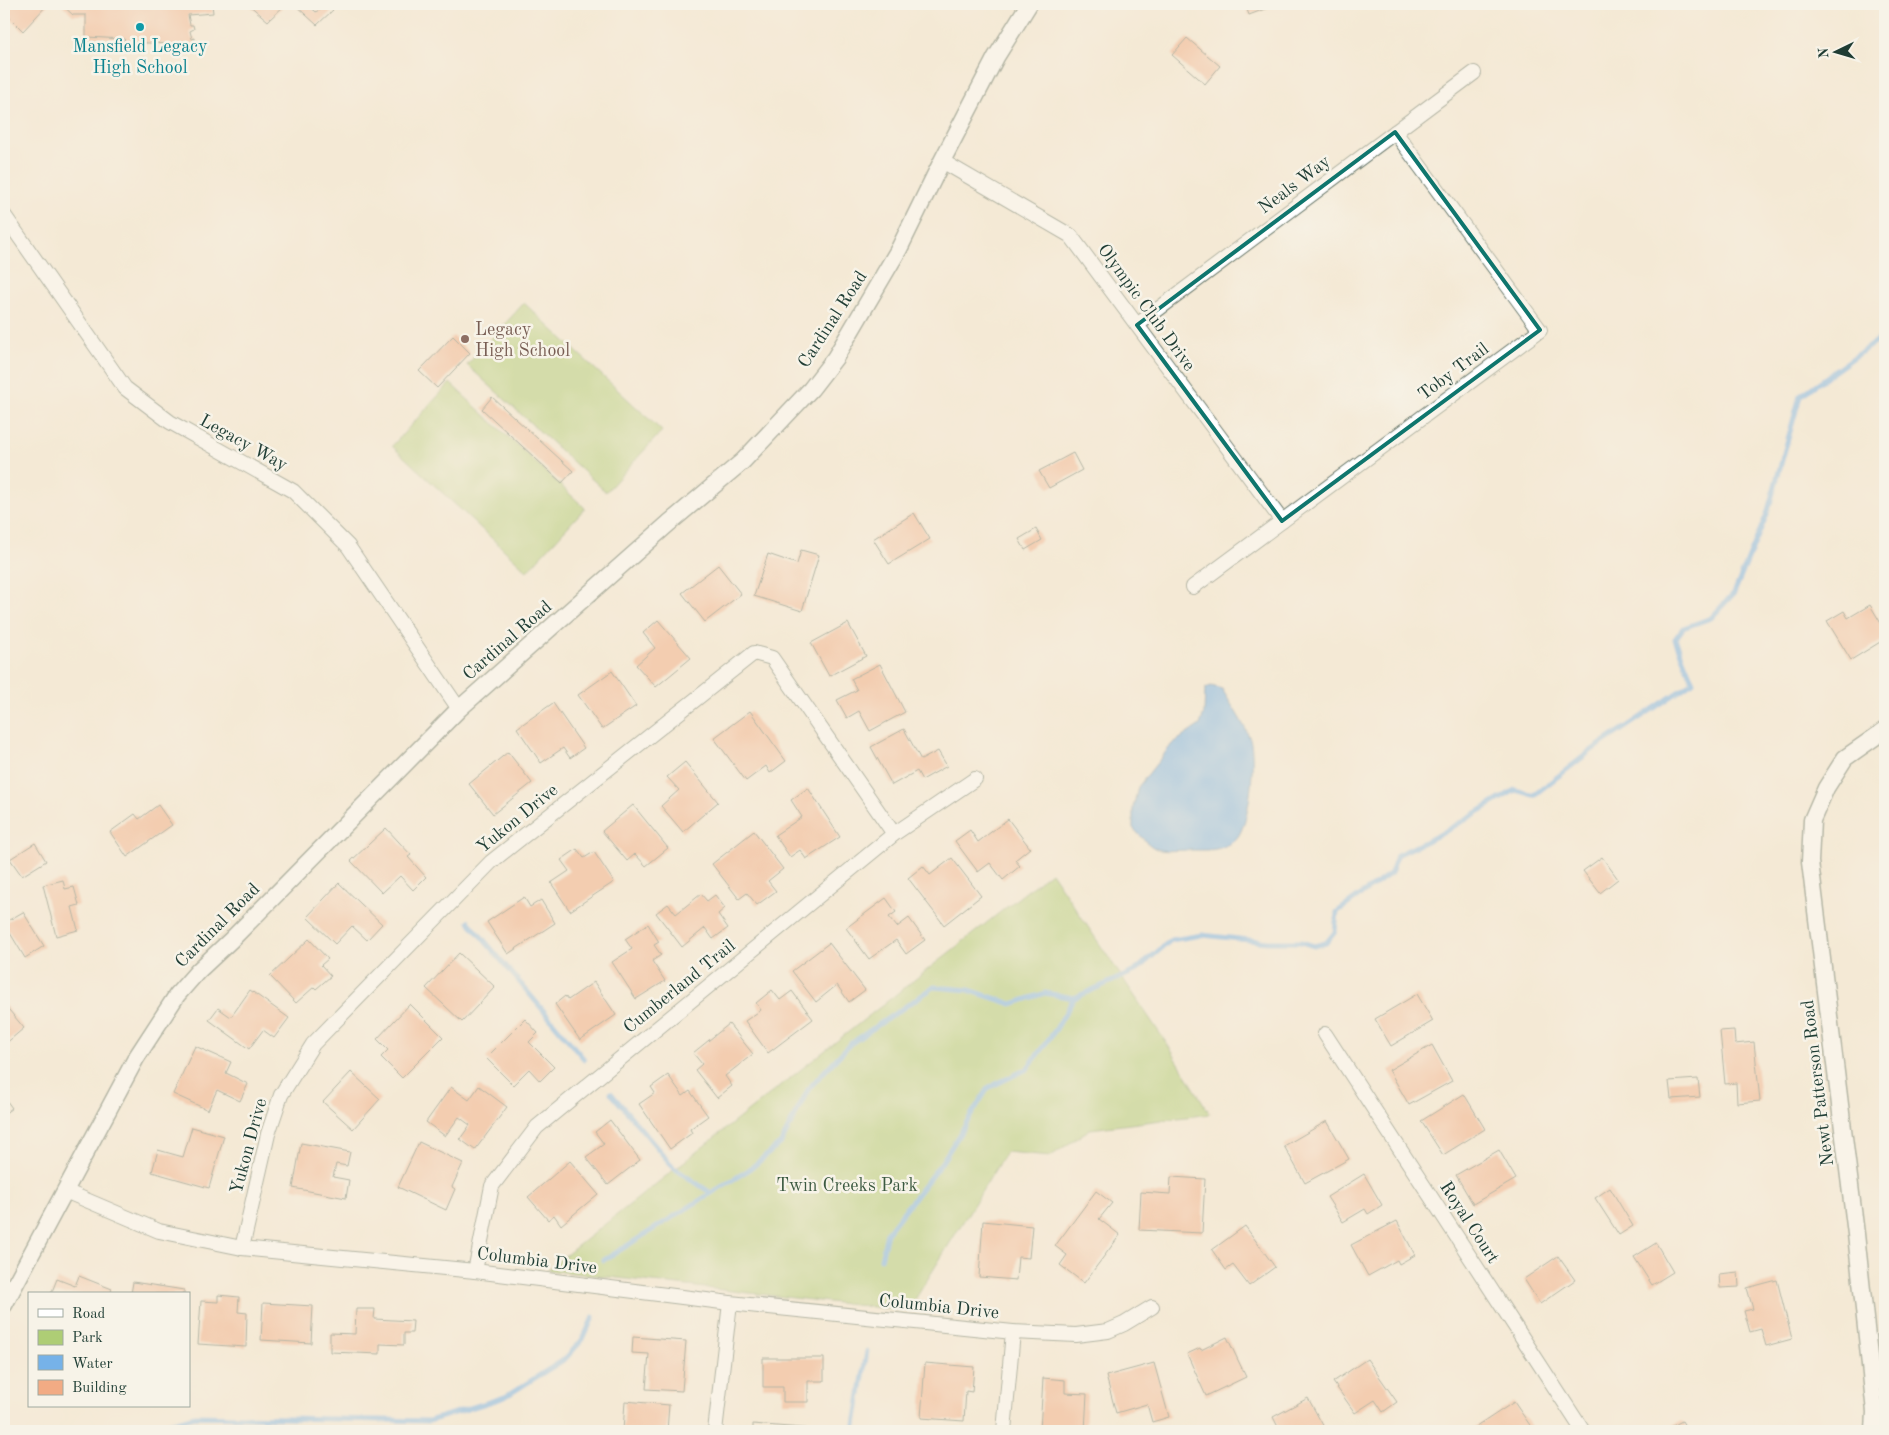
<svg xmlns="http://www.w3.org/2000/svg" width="1889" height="1435" font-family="'Old Standard TT',serif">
<rect width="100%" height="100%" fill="#f7f3e8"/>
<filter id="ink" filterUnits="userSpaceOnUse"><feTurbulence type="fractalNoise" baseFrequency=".02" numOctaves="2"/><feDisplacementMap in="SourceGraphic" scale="10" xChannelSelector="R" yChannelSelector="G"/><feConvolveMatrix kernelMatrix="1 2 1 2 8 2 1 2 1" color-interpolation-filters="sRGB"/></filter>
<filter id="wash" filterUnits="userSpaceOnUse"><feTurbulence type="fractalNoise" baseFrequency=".0096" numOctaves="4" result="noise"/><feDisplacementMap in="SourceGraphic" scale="20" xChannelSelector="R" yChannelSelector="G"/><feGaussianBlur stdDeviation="1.12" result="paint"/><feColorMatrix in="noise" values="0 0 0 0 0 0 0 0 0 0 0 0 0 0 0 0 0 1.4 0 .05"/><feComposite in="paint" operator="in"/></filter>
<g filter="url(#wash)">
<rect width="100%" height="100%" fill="#f4e9d5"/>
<g fill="#aecd75" stroke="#668554">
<polygon points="524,303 662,431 606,492 467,365"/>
<polygon points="450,383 585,508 527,571 392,446"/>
<polygon points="1051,872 1169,1047 1210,1114 1090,1129 1051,1156 1006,1152 908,1311 547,1270"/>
</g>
<path fill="#76b2e8" stroke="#4a788e" d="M1211,686L1222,689C1230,703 1245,725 1250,739C1256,758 1250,825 1236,839C1222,852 1206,850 1189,850C1155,851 1157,854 1133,828V808L1138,787L1172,744L1200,725L1204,713L1205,689Z"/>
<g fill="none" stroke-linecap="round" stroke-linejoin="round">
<g stroke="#76b2e8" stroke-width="5">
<polyline points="469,922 584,1059"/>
<polyline points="611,1093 674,1168 711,1193"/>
<polyline points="881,1259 887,1233 942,1162 988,1088 1027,1069 1056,1029 1074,998"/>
<polyline points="604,1260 750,1169 781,1143 809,1088 850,1044 934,987 969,990 1012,1004 1045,993 1074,998 1135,971 1171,940 1202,935 1268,942 1301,942 1314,946 1326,943 1335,932 1337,912 1391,873 1397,855 1439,835 1515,790 1534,795 1592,750 1693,682 1675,639 1683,628 1711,618 1734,593 1767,514 1800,396 1885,335"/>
<polyline points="139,1431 195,1416 429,1421 505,1397 565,1359 583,1339 593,1317"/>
<polyline points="854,1431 867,1351"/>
</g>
</g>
<g id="blocks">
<g fill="#f2ab84">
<polygon points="4,4 48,4 23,31 4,12"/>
<polygon points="61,4 212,4 213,13 188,15 190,25 193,25 194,29 190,31 192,39 195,38 195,43 172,47 171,44 126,42 124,39 86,37 86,15 73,15"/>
<polygon points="248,4 286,4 268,21"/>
<polygon points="294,4 307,4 316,12 327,4 333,10 317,25"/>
<polygon points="1245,4 1278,4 1249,15"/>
<polygon points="1187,38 1220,66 1205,84 1172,55"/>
<polygon points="453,336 470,353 437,388 419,371"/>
<polygon points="492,397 573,471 562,483 482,409"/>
<polygon points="1073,453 1082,470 1049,488 1039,471"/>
<polygon points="914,513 930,539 889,564 873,539"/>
<polygon points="1036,529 1042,540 1025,550 1019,539"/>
<polygon points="801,550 819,555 802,611 754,596 768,554 797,564"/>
<polygon points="718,565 741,594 705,622 682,593"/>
<polygon points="1870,605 1885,630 1885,639 1851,660 1827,621 1844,611 1848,618"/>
<polygon points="658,620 691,658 656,687 636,665 655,648 643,633"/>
<polygon points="848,623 866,656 829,676 811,643"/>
<polygon points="880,664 905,712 870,731 859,711 847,718 837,700 857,690 851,679"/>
<polygon points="612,671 636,706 602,729 578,695"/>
<polygon points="553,703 584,748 570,758 563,748 541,763 517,728"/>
<polygon points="750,711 786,761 770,773 766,766 746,781 714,738"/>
<polygon points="904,729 921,760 938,751 947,766 922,780 917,771 892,785 871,747"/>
<polygon points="508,752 532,783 493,814 469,784"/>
<polygon points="685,762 718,802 683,832 661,806 679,790 667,777"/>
<polygon points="808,788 840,837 806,859 800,850 790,857 775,835 802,817 791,800"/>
<polygon points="158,805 172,825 127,857 110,832 135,814 139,819"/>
<polygon points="633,805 668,848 646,866 635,854 627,861 602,831"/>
<polygon points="1008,819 1030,848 1015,860 1020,866 1003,880 990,863 978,872 955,841 970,830 978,842"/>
<polygon points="386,828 411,855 408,857 426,877 413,890 400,876 382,893 351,861"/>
<polygon points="754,831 783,869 768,881 776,891 757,905 747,893 739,899 712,864"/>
<polygon points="35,843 46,861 22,876 10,859"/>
<polygon points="577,849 584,858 594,852 614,882 570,911 551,883 569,871 561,860"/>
<polygon points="1602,857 1618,879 1600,893 1583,871"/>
<polygon points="952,858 981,896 944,925 908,878 923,866 930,875"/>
<polygon points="63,880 65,889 74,887 79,905 72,907 78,930 56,936 43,885"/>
<polygon points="339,883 382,924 367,940 352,926 335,944 307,917"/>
<polygon points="701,894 707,901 715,895 725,908 718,914 728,928 713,939 705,928 682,947 656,913 668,904 676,914"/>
<polygon points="524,897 530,907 541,900 555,923 508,954 487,922"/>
<polygon points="886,898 896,912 889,917 897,927 909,918 925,940 906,954 896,940 869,959 846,928"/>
<polygon points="23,912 44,946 25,958 4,923"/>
<polygon points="648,924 659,942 654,945 661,955 652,961 665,981 636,999 612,962 632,949 625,939"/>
<polygon points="309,939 328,959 321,965 331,976 316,989 314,987 296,1003 270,976"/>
<polygon points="829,943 865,990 849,1002 837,985 816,1002 792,971"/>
<polygon points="459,953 495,987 462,1022 426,988"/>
<polygon points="594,982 616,1015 580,1040 555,1004 565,996 568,1000"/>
<polygon points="250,990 289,1018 274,1038 263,1030 249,1049 209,1020 218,1008 231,1017"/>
<polygon points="772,990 780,1000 792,991 813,1019 768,1053 745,1021 761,1010 756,1003"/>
<polygon points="1417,994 1433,1021 1391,1046 1375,1019"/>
<polygon points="4,1004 24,1028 4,1045"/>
<polygon points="410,1004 443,1037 402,1078 381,1057 388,1050 377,1039"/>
<polygon points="525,1019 538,1033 529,1042 554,1067 540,1081 529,1069 513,1085 486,1058"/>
<polygon points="729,1024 753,1054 725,1076 732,1086 717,1098 695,1070 702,1064 693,1053"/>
<polygon points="1734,1030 1735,1044 1754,1042 1760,1101 1737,1103 1736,1083 1725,1084 1720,1031"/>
<polygon points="1432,1045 1452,1081 1409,1105 1389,1070"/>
<polygon points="195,1046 231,1062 226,1073 248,1084 240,1101 217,1090 208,1110 173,1094"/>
<polygon points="351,1072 380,1099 353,1129 323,1102"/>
<polygon points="668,1075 683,1096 690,1091 708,1116 690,1129 692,1133 670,1149 639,1104 655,1093 651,1087"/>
<polygon points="1698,1079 1700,1097 1671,1099 1669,1081"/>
<polygon points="479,1086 507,1107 475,1150 460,1139 470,1125 459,1117 445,1136 426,1122 451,1087 469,1100"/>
<polygon points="1464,1094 1485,1129 1443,1155 1421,1121"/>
<polygon points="4,1097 12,1108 4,1114"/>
<polygon points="610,1120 640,1160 608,1185 586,1157 604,1144 595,1132"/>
<polygon points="1327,1121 1349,1159 1305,1183 1284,1146"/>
<polygon points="192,1127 224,1136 209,1188 152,1172 158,1150 183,1157"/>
<polygon points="419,1142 463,1163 452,1187 455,1189 446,1210 398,1187"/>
<polygon points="301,1143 350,1152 347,1166 336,1164 333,1177 349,1180 346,1198 293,1188"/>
<polygon points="1499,1150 1516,1179 1473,1204 1456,1175"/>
<polygon points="570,1161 598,1194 561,1225 554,1215 548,1220 528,1197"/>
<polygon points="1364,1174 1382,1205 1368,1214 1365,1209 1343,1222 1327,1197"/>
<polygon points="1171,1177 1205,1179 1202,1233 1139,1230 1141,1192 1170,1194"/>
<polygon points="1610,1188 1633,1226 1619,1235 1595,1198"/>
<polygon points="1096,1191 1112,1203 1099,1219 1120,1235 1084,1283 1060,1265 1067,1255 1055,1246"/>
<polygon points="983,1221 1032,1226 1029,1258 1018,1257 1016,1280 979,1277"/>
<polygon points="1397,1221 1415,1255 1399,1264 1397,1260 1368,1276 1351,1245"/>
<polygon points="1245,1226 1275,1267 1249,1286 1233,1265 1226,1270 1212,1250"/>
<polygon points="1656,1243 1673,1272 1652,1285 1634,1257"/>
<polygon points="1558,1256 1575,1280 1540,1304 1524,1279"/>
<polygon points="1738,1272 1739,1287 1720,1288 1719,1274"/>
<polygon points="79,1276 112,1289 110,1294 51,1294 57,1279 75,1286"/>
<polygon points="1777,1280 1792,1339 1766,1346 1761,1329 1750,1332 1744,1311 1753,1309 1747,1288"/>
<polygon points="133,1282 184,1290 184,1294 131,1294"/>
<polygon points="218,1295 239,1297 238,1312 247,1313 246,1347 198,1344 201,1301 218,1302"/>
<polygon points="263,1303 313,1306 311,1343 261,1340"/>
<polygon points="356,1309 375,1309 374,1319 413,1321 412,1333 404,1333 404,1345 380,1344 380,1354 330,1352 330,1333 355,1334"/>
<polygon points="633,1337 686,1341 682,1391 646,1389 649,1354 632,1353"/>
<polygon points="1227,1337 1246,1377 1206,1396 1187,1354 1200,1348 1201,1350"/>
<polygon points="763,1358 824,1358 824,1381 808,1381 808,1402 783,1402 783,1387 763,1387"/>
<polygon points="1367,1359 1397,1402 1383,1412 1375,1400 1355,1413 1333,1382"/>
<polygon points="925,1363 974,1367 972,1392 966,1391 964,1421 921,1418"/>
<polygon points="1154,1363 1169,1417 1152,1422 1147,1404 1116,1413 1106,1376"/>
<polygon points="1043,1378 1065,1380 1065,1393 1087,1394 1085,1431 1040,1431"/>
<polygon points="1308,1398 1326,1431 1280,1431 1273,1417"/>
<polygon points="625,1401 669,1405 667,1431 623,1431"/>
<polygon points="1514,1402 1534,1431 1470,1431"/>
<polygon points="1682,1421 1688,1431 1663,1431"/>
<polygon points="753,1424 813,1429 813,1431 753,1431"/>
</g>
</g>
</g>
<g filter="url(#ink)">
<use href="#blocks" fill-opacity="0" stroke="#6a796c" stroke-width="1"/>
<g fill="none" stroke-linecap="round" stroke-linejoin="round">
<defs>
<g id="minor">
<polyline points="942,161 1071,236 1282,521"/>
<polyline points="4,215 125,388 170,422 293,491 348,546 459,709"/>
<polyline points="1137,325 1474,73"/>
<polyline points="1193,587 1540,330 1395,132"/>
<polyline points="1325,1034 1583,1431"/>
<polyline points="65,1191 159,1231 242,1248 475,1271 730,1303 1013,1332 1076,1335 1108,1331 1124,1324 1152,1307"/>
<polyline points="242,1248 268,1134 281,1095 313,1044 491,862 754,653 772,658 894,834"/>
<polyline points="475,1271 492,1186 537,1127 894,834 975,779"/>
<polyline points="715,1431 730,1303"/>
<polyline points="1004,1431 1013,1332"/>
</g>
<g id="tertiary">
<polyline points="4,1305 136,1058 177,995 198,971 231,940 459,709 669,523 743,461 811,389 835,358 899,249 942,161 996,57 1029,4"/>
<polyline points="1874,1431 1875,1412 1856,1234 1810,862 1812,820 1826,788 1845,758 1885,730"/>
</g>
</defs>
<use href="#minor" stroke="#6a796c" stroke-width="16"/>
<use href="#tertiary" stroke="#6a796c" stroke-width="19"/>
<use href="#minor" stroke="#fff" stroke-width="14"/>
<use href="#tertiary" stroke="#fff" stroke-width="16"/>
</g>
</g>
<path d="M0 0H1889V1435H0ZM1395,132L1540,330L1282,521L1137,325Z" fill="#f4e9d5" fill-opacity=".55" fill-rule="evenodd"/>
<path fill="none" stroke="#0f766e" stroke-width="4" stroke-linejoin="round" d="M1395,132L1540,330L1282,521L1137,325Z"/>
<circle fill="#0f9aa8" stroke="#f7f3e8" stroke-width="2" cx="140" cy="27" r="5"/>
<circle fill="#8d6e63" stroke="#f7f3e8" stroke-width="2" cx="465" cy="339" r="5"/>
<g text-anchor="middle" stroke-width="5" stroke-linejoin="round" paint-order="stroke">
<g font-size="18" fill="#0d838f" stroke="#f7f3e8">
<text x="140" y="52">Mansfield Legacy<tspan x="140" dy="21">High School</tspan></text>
</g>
<g font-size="18" fill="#1f3d34" stroke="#f7f3e8">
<text transform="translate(1294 184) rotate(-37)" y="6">Neals Way</text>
<text transform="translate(1147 307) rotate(54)" y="6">Olympic Club Drive</text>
<text transform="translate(832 319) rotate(-57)" y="6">Cardinal Road</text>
<text transform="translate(1453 371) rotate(-37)" y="6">Toby Trail</text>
<text transform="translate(244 442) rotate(29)" y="6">Legacy Way</text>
<text transform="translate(507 640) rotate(-41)" y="6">Cardinal Road</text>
<text transform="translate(517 818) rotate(-39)" y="6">Yukon Drive</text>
<text transform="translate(217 925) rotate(-45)" y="6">Cardinal Road</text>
<text transform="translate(679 986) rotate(-39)" y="6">Cumberland Trail</text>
<text transform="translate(1817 1083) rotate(-97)" y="6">Newt Patterson Road</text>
<text transform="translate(248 1146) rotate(-75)" y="6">Yukon Drive</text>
<text transform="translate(1470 1222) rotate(57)" y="6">Royal Court</text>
<text transform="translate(537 1260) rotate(7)" y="6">Columbia Drive</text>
<text transform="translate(939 1306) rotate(6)" y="6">Columbia Drive</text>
</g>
<g font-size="18" fill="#785e54" stroke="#f7f3e8" text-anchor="start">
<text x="475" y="335">Legacy<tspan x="475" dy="21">High School</tspan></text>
</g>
<g font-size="18" fill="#3c5a41" stroke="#f7f3e8">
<text x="847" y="1191">Twin Creeks Park</text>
</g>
</g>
<rect width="1889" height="1435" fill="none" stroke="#f7f3e8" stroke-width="20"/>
<rect x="28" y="1292" width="162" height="115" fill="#f7f3e8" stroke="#a1aaa0"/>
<rect x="38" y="1309" width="25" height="8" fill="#ffffff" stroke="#a1aaa0"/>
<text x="72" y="1318" font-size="15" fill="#1f3d34">Road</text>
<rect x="38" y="1330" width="25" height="15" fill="#aecd75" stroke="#a1aaa0"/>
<text x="72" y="1342" font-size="15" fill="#1f3d34">Park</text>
<rect x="38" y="1355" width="25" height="15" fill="#76b2e8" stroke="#a1aaa0"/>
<text x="72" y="1368" font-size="15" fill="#1f3d34">Water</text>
<rect x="38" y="1380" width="25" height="15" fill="#f2ab84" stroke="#a1aaa0"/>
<text x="72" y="1392" font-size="15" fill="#1f3d34">Building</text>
<g transform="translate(1836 52) rotate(265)" stroke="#f7f3e8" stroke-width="4" paint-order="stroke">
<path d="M0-4L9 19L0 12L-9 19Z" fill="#1f3d34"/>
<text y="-8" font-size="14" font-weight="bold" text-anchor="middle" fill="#1f3d34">N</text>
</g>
</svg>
